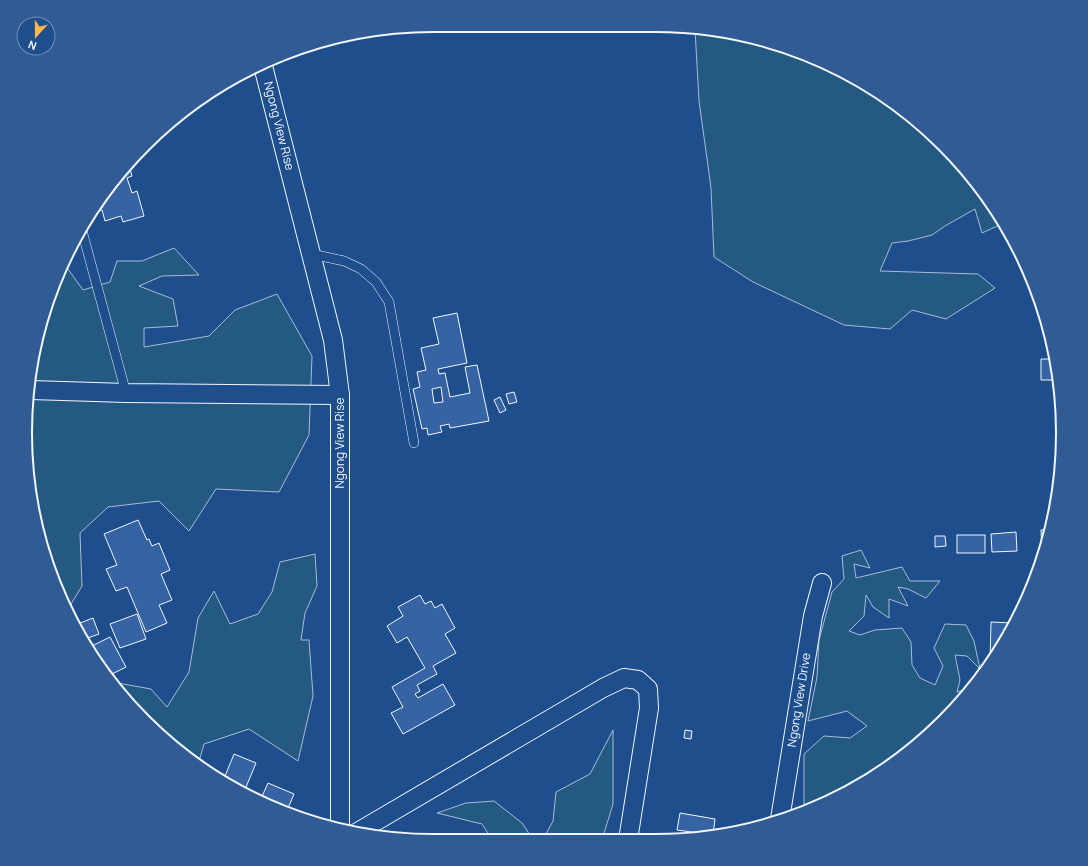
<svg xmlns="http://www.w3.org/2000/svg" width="1088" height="866" font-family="Manrope,sans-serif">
<rect width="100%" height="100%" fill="#1f4e8c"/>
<g fill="#245a82" stroke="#a8bbd7">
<polygon points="695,29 786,47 859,80 924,126 979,184 1004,223 982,233 975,209 945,226 932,235 908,241 892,243 880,271 978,274 995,288 946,319 912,310 890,329 844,325 753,282 714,257 711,188 699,101"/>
<polygon points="174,248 199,275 162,276 139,286 173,299 178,326 144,328 144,347 209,336 235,310 277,294 312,356 309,435 279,492 216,489 189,531 159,501 108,507 80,533 82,586 68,609 39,538 25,433 39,327 65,265 83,290 110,282 117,261 142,261"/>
<polygon points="861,550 870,568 854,564 856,578 902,567 910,581 940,581 926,598 908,589 898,587 908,606 889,599 889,618 873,607 866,595 864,616 849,631 860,635 875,630 902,628 911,642 912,665 920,678 935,685 943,666 934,648 945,624 966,625 974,641 980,669 967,656 955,655 960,680 957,692 975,686 924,740 859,786 802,810 804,806 804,754 824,736 850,738 867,726 847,711 808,721 817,677 819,640 832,592 844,579 842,556"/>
<polygon points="315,554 317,586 305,613 301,640 309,640 313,696 298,761 249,729 204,744 198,765 126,702 112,682 151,689 167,707 189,672 198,618 214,591 230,624 258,614 272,592 280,562"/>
<polygon points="613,730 613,804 602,840 542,841 553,821 556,792 590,774"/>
<polygon points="494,801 522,823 534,841 493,841 482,824 437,813 466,803"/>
</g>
<g fill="#3563a3" stroke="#f2f6ff" fill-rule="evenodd">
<polygon points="129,165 132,176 127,178 132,193 137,191 144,216 123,222 121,216 105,221 102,210 92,213"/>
<path d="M457,313L467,363L438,369L439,374L445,373L450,397L470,393L465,367L477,365L489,421L450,428L449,424L440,426L442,432L428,435L427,428L422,429L413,389L420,387L417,372L426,370L421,348L439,344L433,318ZM441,387L443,402L434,403L432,389Z"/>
<polygon points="1041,359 1055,359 1060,380 1060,388 1053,388 1053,380 1041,380"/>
<polygon points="514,392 517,402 509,404 506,394"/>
<polygon points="500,397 506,410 500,413 494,400"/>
<polygon points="138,520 147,540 149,539 152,546 159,543 170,570 161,574 172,600 159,605 167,623 146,632 127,587 116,591 106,569 117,565 104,534"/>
<polygon points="1051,529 1049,539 1044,552 1042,552 1041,530"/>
<polygon points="1016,532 1017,551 992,552 991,534"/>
<rect x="957" y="535" width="28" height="18"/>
<polygon points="935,536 945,536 946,546 935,547"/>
<polygon points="420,595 425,604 431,601 435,608 442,604 455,628 445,634 456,653 433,666 437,674 417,685 420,691 415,694 418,698 443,684 455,705 403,734 391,713 403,707 392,687 425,668 407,637 397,643 387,626 403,616 398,607"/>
<polygon points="137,614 146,639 120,648 110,624"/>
<polygon points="93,618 99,634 82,640 75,625"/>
<polygon points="991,622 1013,623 1013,626 990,662"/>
<polygon points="110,637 126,667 108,676 88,648"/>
<polygon points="685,730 692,731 691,739 684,738"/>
<polygon points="234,754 256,763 244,792 223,781"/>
<polygon points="268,783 294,794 286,813 277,810 260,801"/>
<polygon points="680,813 715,819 713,835 677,830"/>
<polygon points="667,836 699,837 682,840 667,840"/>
</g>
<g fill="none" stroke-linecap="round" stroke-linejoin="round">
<defs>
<g id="lane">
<polyline points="81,227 126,393"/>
<polyline points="312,254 344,261 361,269 376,282 389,302 414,443"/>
</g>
<g id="street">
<polyline points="263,66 333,340 340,395 340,829"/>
<polyline points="31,390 126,393 340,395"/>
<polyline points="780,819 813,616 822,583"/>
<polyline points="356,833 603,688 624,678 638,680 648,689 649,708 628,840"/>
</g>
</defs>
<use href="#lane" stroke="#f2f6ff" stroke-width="10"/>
<use href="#street" stroke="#f2f6ff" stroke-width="20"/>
<use href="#lane" stroke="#1f4e8c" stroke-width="9"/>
<use href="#street" stroke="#1f4e8c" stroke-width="18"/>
</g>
<g text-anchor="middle" stroke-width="3" stroke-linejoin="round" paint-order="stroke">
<g font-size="12" fill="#f2f6ff" stroke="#1f4e8c">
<text transform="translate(279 126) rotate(76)" y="4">Ngong View Rise</text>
<text transform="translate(340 443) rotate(-90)" y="4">Ngong View Rise</text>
<text transform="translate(799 700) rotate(-81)" y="4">Ngong View Drive</text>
</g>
</g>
<path d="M0 0H1088V866H0ZM433 32H655A401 401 0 0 1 1056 433V433A401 401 0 0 1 655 834H433A401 401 0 0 1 32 433V433A401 401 0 0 1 433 32Z" fill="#305b95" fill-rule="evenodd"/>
<path fill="none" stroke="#f2f6ff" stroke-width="2" d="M433 32H655A401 401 0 0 1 1056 433V433A401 401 0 0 1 655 834H433A401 401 0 0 1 32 433V433A401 401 0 0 1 433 32Z"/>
<g transform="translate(36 36) rotate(201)"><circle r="19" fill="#1f4e8c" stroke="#7391ba"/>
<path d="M0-3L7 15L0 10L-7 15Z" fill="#ffb74d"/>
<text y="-6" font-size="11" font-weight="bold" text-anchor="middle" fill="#f2f6ff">N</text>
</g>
</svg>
